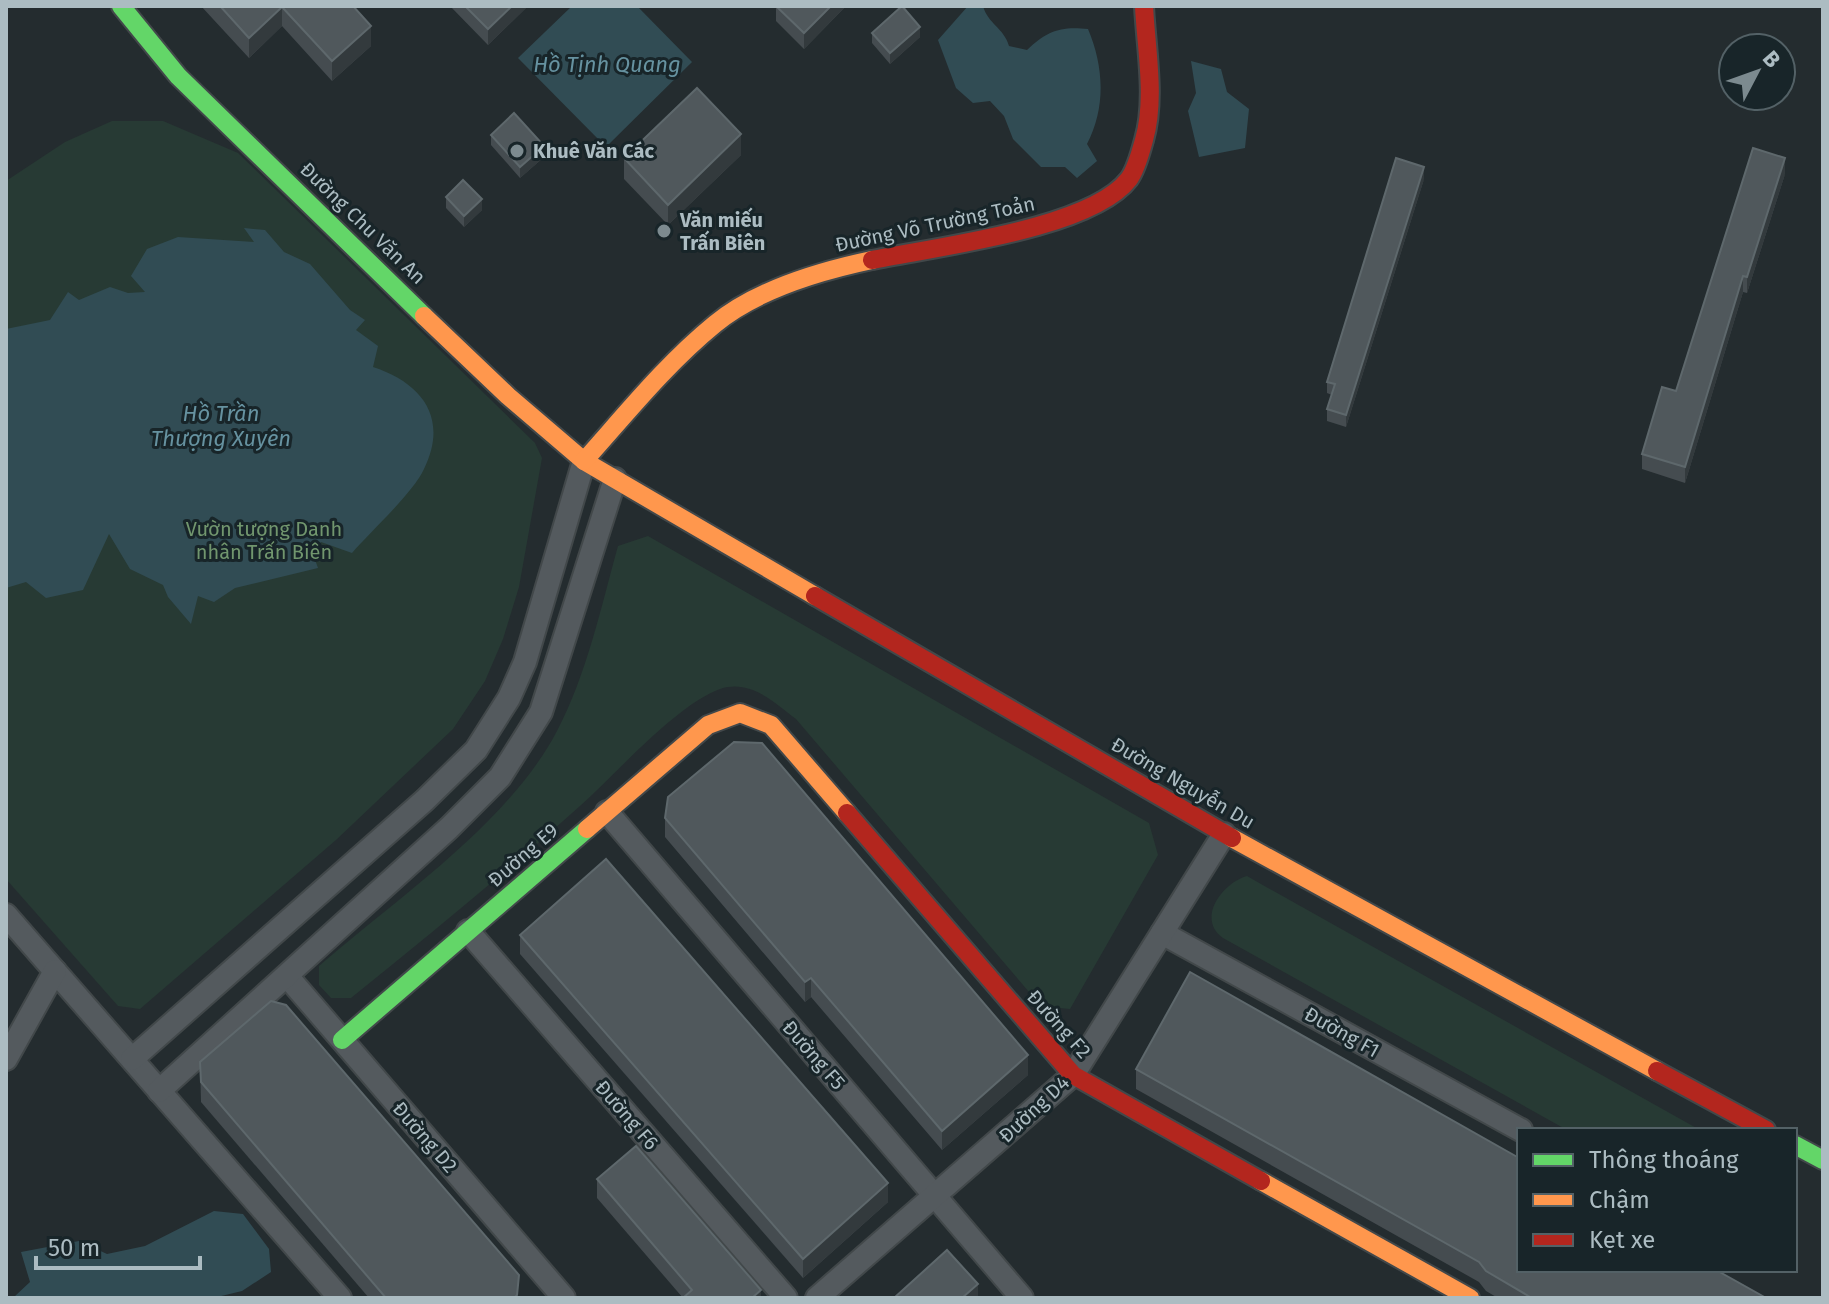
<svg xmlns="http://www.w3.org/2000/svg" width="1829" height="1304" font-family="'Fira Sans',sans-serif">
<rect width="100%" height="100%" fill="#242c2f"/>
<g fill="#273a34">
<polygon points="112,121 163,121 238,153 535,443 542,458 519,587 503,639 485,681 453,729 336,840 140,1009 118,1006 6,879 6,181 65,142"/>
<path d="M648,536L1149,823L1158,855L1070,1009L1041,1006L796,719C774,702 750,679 720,689C676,705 616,774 580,806C505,873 428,936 351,998H331L319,985V966C397,898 508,824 557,731C587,674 601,607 618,546Z"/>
<path d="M1247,876L1268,888L1700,1130H1567L1223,938C1196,919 1222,883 1247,876Z"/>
</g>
<g fill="#314c54">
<polygon points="572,6 637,6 692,62 606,147 518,58"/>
<path d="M968,6H983C988,24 1004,28 1009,46L1027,50C1047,31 1060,26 1088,29C1104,67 1106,107 1087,144L1097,161L1077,178L1065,167H1041L1013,139L1004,116L990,101L973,103L956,88L938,40Z"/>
<polygon points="1191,61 1221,69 1227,92 1249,109 1245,148 1199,157 1188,111 1196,93"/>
<path d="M244,228L265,230L284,252L310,264L350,310L365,320L356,330L378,346L373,367C422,383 449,418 424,469C413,493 371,531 352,553L321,542L313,554L318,568L235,588L214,602L198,596L191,624L168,597L163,585L130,569L109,534L83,590L46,598L26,582L6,588V329L50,320L68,292L79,300L110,287L128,293L145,292L131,276L147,249L178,237L254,242Z"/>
<polygon points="214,1211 243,1214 269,1249 271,1272 242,1291 213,1298 15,1296 30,1282 21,1252 79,1241 107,1254 145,1246"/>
</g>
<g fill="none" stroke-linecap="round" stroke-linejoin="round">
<defs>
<g id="street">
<polyline points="607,812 1022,1298"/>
<polyline points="6,915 340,1298"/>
<polyline points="468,931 786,1298"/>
<polyline points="1162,933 1521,1130"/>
<polyline points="287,976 564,1298"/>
<polyline points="6,1059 55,971"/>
<polyline points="132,1059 425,800 476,750 509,698 525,662 584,461"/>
<polyline points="159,1091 449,828 500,777 541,712 615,479"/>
<polyline points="817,1298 1073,1075 1224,834"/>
</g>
<g id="fast">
<polyline points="121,6 178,76 424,316"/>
<polyline points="342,1040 587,829"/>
<polyline points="1795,1145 1823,1160"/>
</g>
<g id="slow">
<polyline points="424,316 508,396 584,461 815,596"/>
<path d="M584,461C626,414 666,364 715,324C756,290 820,271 872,260"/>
<polyline points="587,829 708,725 740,713 771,725 847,813"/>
<polyline points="1232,838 1657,1071"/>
<polyline points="1261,1181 1470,1298"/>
</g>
<g id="jam">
<path d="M872,260C934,247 1091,229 1129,179C1136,170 1141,151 1144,140C1156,99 1146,48 1144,6"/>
<polyline points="815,596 1232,838"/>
<polyline points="847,813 1073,1075 1261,1181"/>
<polyline points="1657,1071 1766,1130"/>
</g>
</defs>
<use href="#street" stroke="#42484a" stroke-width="26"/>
<use href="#fast" stroke="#42484a" stroke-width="22"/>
<use href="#slow" stroke="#42484a" stroke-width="22"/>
<use href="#jam" stroke="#42484a" stroke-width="22"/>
<use href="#street" stroke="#545a5e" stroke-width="22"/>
<use href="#fast" stroke="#63d668" stroke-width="18"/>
<use href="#slow" stroke="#ff974d" stroke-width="18"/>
<use href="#jam" stroke="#b3261e" stroke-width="18"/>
</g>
<g fill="#454c50">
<polygon points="201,6 353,6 371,46 332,81 282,26 249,58"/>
<polygon points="450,6 528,6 488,45"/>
<polygon points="776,6 846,6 804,49 776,21"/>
<polygon points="872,33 920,37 890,64 872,43"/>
<polygon points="491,135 544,157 520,178 491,145"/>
<polygon points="741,155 668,225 624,179 624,158"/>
<polygon points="1785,174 1747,293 1743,292 1685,483 1642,469 1642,454 1676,391"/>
<polygon points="1424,179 1346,427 1327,421 1327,409 1332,395 1327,393 1327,382"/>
<polygon points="446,197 482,210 464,227 446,208"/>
<polygon points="665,818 1028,1075 942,1150 811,997 805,1002 665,837"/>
<polygon points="520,935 888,1202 803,1278 520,954"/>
<polygon points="200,1062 519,1298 369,1298 201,1102"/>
<polygon points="1136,1069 1766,1298 1498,1298 1486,1291 1479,1282 1136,1089"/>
<polygon points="597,1179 761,1298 683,1298 597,1198"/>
</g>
<g fill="#333a3d">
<polygon points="512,6 528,6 488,45 488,29"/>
<polygon points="831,6 846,6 804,49 804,33"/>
<polygon points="282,7 282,26 249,58 249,38"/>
<polygon points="371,26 371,46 332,81 332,61"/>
<polygon points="920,27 920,37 890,64 890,53"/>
<polygon points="741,134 741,155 668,225 668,205"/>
<polygon points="544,146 544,157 520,178 520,167"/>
<polygon points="1785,158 1785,174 1747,293 1747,277"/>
<polygon points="1424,167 1424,179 1346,427 1346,415"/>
<polygon points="482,199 482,210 464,227 464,216"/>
<polygon points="1743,276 1743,292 1685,483 1685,467"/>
<polygon points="811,978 811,997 805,1002 805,982"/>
<polygon points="1028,1055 1028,1075 942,1150 942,1131"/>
<polygon points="888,1183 888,1202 803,1278 803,1259"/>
<polygon points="978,1284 978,1298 962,1298"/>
<polygon points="761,1290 761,1298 752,1298"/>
</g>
<g fill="#50585c" stroke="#5e686c" stroke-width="2">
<polygon points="220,6 353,6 371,26 332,61 282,7 249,38"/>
<polygon points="465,6 512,6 488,29"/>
<polygon points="776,6 831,6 804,33"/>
<polygon points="902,6 920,27 890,53 872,33"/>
<polygon points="697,88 741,134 668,205 624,158"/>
<polygon points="514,113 544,146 520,167 491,135"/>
<polygon points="1753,148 1785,158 1747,277 1743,276 1685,467 1642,454 1662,387 1676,391"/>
<polygon points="1396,158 1424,167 1346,415 1327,409 1335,384 1327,382"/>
<polygon points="463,180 482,199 464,216 446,197"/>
<polygon points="734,742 762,743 1028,1055 942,1131 811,978 805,982 665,818 668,797"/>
<polygon points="606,859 888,1183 803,1259 520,935"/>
<polygon points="1190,972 1519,1158 1519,1270 1716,1270 1766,1298 1532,1298 1486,1271 1479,1262 1136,1069"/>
<polygon points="271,1001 286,1005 519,1275 517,1295 514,1298 386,1298 201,1082 200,1062"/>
<polygon points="636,1146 761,1290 752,1298 683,1298 692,1290 597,1179"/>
<polygon points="947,1250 978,1284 962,1298 894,1298"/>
</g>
<g fill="#7c8a8f" stroke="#182529" stroke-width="3">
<circle cx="517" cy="151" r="8"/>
<circle cx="664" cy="231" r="8"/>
</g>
<g text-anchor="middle" stroke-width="6" stroke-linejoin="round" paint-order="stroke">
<g font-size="20" font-weight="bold" fill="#acbcc2" stroke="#182529" text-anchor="start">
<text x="533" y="158">Khuê Văn Các</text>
<text x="680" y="227">Văn miếu<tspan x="680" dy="23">Trấn Biên</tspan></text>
</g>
<g font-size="20" fill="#acbcc2" stroke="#182529">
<text transform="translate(363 223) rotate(44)" y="7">Đường Chu Văn An</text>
<text transform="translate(935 224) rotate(-12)" y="7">Đường Võ Trường Toản</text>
<text transform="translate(1183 783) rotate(30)" y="7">Đường Nguyễn Du</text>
<text transform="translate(523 855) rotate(-41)" y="7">Đường E9</text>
<text transform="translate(1059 1024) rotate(48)" y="7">Đường F2</text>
<text transform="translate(1342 1032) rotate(29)" y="7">Đường F1</text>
<text transform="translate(814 1055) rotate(49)" y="7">Đường F5</text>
<text transform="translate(1034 1109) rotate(-43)" y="7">Đường D4</text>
<text transform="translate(627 1115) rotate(49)" y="7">Đường F6</text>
<text transform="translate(425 1137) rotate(49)" y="7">Đường D2</text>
</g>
<g font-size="20" fill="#71966e" stroke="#182529">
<text x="264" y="536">Vườn tượng Danh<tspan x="264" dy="23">nhân Trấn Biên</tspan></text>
</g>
<g font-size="22" font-style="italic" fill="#6692a0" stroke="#182529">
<text x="607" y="72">Hồ Tịnh Quang</text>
<text x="221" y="421">Hồ Trần<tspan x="221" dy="25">Thượng Xuyên</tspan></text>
</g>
</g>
<rect width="1829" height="1304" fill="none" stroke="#acbcc2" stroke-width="16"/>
<rect x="1517" y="1128" width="280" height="144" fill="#182529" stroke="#536166" stroke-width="2"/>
<rect x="1533" y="1154" width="40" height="12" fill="#63d668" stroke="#536166" stroke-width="2"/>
<text x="1589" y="1168" font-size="24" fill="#acbcc2">Thông thoáng</text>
<rect x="1533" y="1194" width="40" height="12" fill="#ff974d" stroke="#536166" stroke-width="2"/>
<text x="1589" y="1208" font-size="24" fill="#acbcc2">Chậm</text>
<rect x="1533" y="1234" width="40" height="12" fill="#b3261e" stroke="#536166" stroke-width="2"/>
<text x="1589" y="1248" font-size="24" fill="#acbcc2">Kẹt xe</text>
<g transform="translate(1757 72) rotate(49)"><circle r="38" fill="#182529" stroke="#536166" stroke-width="2"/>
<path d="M0-6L14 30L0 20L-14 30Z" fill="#7c8a8f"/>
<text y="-12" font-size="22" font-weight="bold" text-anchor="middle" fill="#acbcc2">B</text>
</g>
<path d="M36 1256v12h164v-12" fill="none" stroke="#acbcc2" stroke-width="4"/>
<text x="48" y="1256" font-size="24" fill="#acbcc2" stroke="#182529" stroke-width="6" paint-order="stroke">50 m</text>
</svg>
